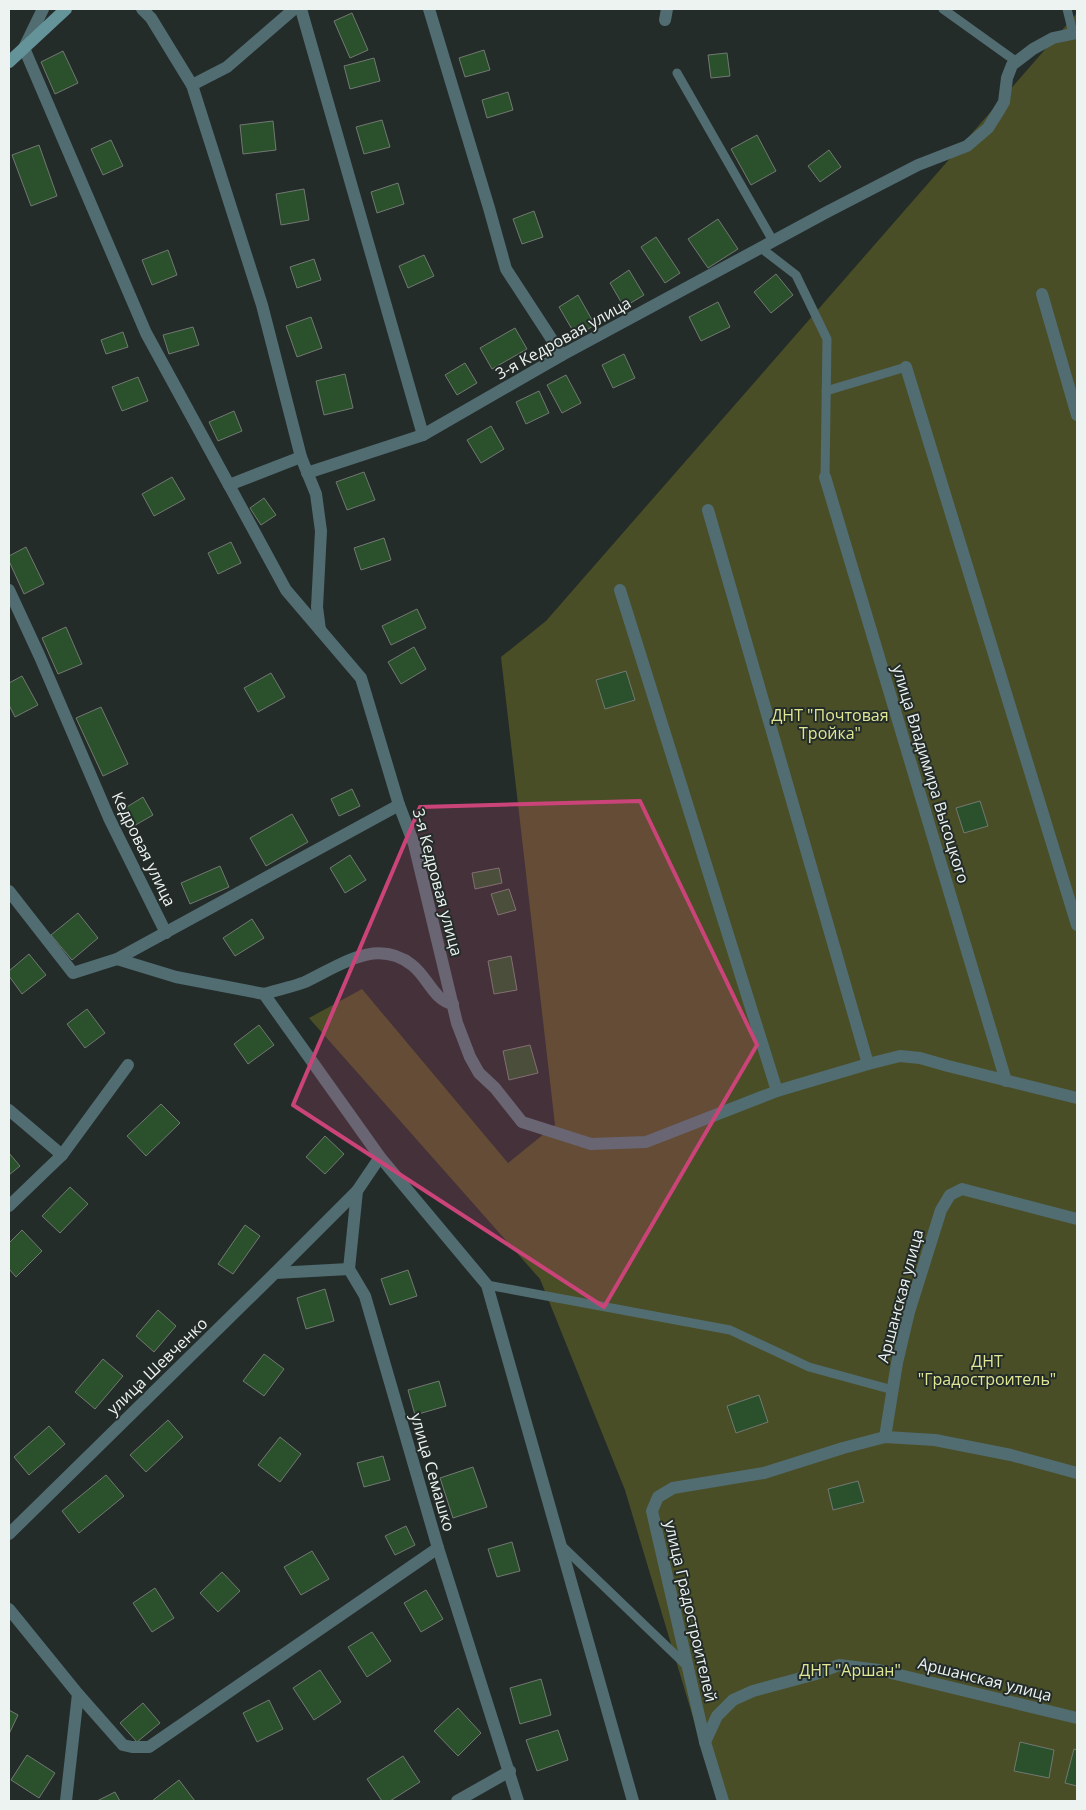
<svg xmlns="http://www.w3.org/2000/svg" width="1086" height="1810" font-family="'Open Sans',sans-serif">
<rect width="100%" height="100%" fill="#242c2a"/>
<polygon fill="#4a4e26" points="1077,13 1077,1801 718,1801 625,1490 540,1279 309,1018 362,989 508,1163 555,1125 501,657 546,621"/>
<g fill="#2a512c" stroke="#727872">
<polygon points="352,13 368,50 350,58 334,21"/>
<polygon points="484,50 490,70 465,77 459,58"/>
<polygon points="63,51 78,83 55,94 41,62"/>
<polygon points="727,53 730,76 711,78 708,55"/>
<polygon points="374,58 380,81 350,89 344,66"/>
<polygon points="508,92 513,110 487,118 482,100"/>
<polygon points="382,120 390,147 364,154 356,127"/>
<polygon points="273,121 276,150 243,154 240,125"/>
<polygon points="757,135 776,171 751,185 731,149"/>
<polygon points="111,140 123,166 103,175 91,149"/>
<polygon points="39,145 57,196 31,206 12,155"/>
<polygon points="829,150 841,167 820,182 808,166"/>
<polygon points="398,183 404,204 377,213 371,192"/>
<polygon points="304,189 309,220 281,225 276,194"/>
<polygon points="534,211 543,237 522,244 513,219"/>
<polygon points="718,219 738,249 708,268 688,239"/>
<polygon points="656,237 680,273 665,283 641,247"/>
<polygon points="168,250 177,275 152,285 142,260"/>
<polygon points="424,255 434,276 408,288 399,266"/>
<polygon points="314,259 321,280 297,288 290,267"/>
<polygon points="629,270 644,295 624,307 610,283"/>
<polygon points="776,274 793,295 771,313 754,292"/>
<polygon points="578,295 595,325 576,336 559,307"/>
<polygon points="718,302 730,327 701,341 689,317"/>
<polygon points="311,317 322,348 297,357 286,326"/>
<polygon points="193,327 199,345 169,354 163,335"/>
<polygon points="515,328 527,349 492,369 480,348"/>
<polygon points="123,332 128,347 106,354 101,340"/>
<polygon points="624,354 635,378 613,388 602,365"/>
<polygon points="465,363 477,383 457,395 445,375"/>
<polygon points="345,374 353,408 324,415 316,381"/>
<polygon points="566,375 581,403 562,413 547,385"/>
<polygon points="138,377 148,401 122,411 112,387"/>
<polygon points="539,391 549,413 526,424 516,402"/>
<polygon points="234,411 242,431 218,441 209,422"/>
<polygon points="491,426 504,449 481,463 467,440"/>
<polygon points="364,472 375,500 347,510 336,482"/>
<polygon points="172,477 185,499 154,516 142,494"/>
<polygon points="264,498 276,515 261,525 250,508"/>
<polygon points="384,538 391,560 361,570 354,548"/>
<polygon points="231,542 241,563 218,574 208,553"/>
<polygon points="26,547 44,584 24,594 9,561 9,556"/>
<polygon points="417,609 426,628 391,645 382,626"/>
<polygon points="66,627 82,664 58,674 42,638"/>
<polygon points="414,647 426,669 401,684 388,662"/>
<polygon points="626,671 635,700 605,709 596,680"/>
<polygon points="271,673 285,697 258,712 244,688"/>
<polygon points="22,676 38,705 15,717 9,705 9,683"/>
<polygon points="101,707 128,764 103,776 76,718"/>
<polygon points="352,789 360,806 339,816 331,799"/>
<polygon points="143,797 153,815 132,827 122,810"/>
<polygon points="980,801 988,826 964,833 956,808"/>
<polygon points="292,814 308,842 266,866 250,838"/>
<polygon points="350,855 366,880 345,893 330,868"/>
<polygon points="220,866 229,887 190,904 181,883"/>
<polygon points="499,868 502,883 475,889 472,873"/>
<polygon points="509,889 516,910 498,915 491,894"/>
<polygon points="78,913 98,938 72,960 51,935"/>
<polygon points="252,919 264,938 235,956 223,938"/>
<polygon points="29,954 46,975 22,994 9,976 9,971"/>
<polygon points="511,956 517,990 494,994 488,961"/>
<polygon points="87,1009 105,1033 85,1048 67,1024"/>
<polygon points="259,1025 274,1045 248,1064 234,1044"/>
<polygon points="530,1045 538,1073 509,1080 503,1051"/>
<polygon points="161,1104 180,1123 146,1156 127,1136"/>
<polygon points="325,1136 344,1154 325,1174 306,1157"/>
<polygon points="9,1153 20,1166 9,1175"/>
<polygon points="70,1187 88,1204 60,1233 42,1216"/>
<polygon points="245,1225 260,1236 233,1274 218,1264"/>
<polygon points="22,1230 42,1251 16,1277 9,1269 9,1243"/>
<polygon points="408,1270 417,1296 390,1305 381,1279"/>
<polygon points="325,1289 334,1321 306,1329 297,1298"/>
<polygon points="158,1310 176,1326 154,1352 136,1336"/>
<polygon points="264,1354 284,1369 264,1396 243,1381"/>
<polygon points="103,1359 123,1376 95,1409 75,1392"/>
<polygon points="439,1381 446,1406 415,1415 408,1390"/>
<polygon points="759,1395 768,1422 736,1433 727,1406"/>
<polygon points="168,1420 183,1437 146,1472 130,1455"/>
<polygon points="49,1426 65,1444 29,1475 14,1457"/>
<polygon points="280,1437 301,1454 280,1482 258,1465"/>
<polygon points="383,1456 390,1480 364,1487 357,1463"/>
<polygon points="473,1467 487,1507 453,1518 440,1478"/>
<polygon points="106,1475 124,1496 79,1533 62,1511"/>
<polygon points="858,1481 864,1502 833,1510 828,1489"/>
<polygon points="406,1526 415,1545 395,1555 385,1536"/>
<polygon points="512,1542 520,1571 497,1577 488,1549"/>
<polygon points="312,1551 329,1579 301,1595 284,1567"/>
<polygon points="222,1572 240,1591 218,1612 200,1593"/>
<polygon points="155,1588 174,1618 152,1632 133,1603"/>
<polygon points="426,1590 443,1619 421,1632 404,1603"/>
<polygon points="372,1632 391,1661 367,1677 348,1647"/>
<polygon points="320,1670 341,1702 314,1720 293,1688"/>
<polygon points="541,1679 551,1715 520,1724 510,1688"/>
<polygon points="269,1700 283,1729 257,1742 243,1713"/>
<polygon points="143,1703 160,1723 137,1742 120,1723"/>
<polygon points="458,1708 481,1733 458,1756 434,1731"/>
<polygon points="9,1710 18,1715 9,1734"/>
<polygon points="558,1730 568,1760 537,1771 526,1740"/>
<polygon points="1020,1742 1054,1750 1049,1778 1014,1771"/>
<polygon points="1074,1749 1077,1750 1077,1786 1065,1783"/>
<polygon points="27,1755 55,1773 39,1798 11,1780"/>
<polygon points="403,1756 420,1782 390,1801 382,1801 367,1779"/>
<polygon points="179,1780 195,1801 152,1801"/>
<polygon points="115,1792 120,1801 97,1801"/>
</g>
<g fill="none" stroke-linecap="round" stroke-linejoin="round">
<g stroke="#516d72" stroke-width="9">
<polyline points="943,9 1017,62"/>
<polyline points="1067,9 1073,33"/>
<polyline points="677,73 773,241"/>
<polyline points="761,248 796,275 827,339 825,477"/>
<polyline points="826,391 906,367"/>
<polyline points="487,1285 730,1330 809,1367 893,1390"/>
<polyline points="561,1545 687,1666"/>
</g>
<g stroke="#516d72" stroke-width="12">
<polyline points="43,9 24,48 146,333 229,485 301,457"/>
<polyline points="142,9 151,18 192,85 262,305 301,457 316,494 321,531 317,607 320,630"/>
<polyline points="301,9 423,435"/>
<polyline points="429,9 489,208 506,269 562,355"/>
<polyline points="665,20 667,9"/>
<polyline points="192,85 227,67 294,9"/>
<polyline points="1042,294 1077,415"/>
<polyline points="906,367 1077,925"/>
<polyline points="307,473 423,435 562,355 827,212 918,165 967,146 988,128 998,112 1004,102 1007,78 1012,65 1033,49 1053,38 1077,33"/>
<polyline points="825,477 1006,1081"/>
<polyline points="229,485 286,590 361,678 399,805 414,844 457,1023 470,1057 479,1073 495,1088 522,1122 591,1144 646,1142 777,1091"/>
<polyline points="708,510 868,1064 900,1056 920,1058 948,1066 1077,1098"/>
<polyline points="9,590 40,657 109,818 166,933"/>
<polyline points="620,590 777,1091 868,1064"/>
<polyline points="9,891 73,973 117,959 399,805"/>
<polyline points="117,959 176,977 264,994 380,1157 487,1285 633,1801"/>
<path d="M264,994C277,990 292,987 305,982C339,966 376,937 412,965C427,976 434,1001 453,1004"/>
<polyline points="9,1110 62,1155"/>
<polyline points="380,1157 357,1191 349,1269 365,1296 438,1548 518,1801"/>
<polyline points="9,1206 62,1155 128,1065"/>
<polyline points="275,1273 357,1191"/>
<polyline points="885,1437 897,1363 909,1312 941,1210 950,1195 962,1189 1077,1219"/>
<polyline points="9,1534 275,1273 349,1269"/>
<polyline points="9,1609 78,1694 66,1801"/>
<polyline points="78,1694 123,1745 132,1747 149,1747 438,1548"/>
<polyline points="705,1742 717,1716 733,1700 753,1691 816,1674 839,1665 879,1670 1077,1718"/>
<polyline points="457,1801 510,1771"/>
<polyline points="723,1801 705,1742 652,1511 658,1497 673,1488 764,1473 843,1448 885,1437 935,1440 1011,1455 1077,1473"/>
</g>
<polyline stroke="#64939a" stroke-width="12" points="9,62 66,9"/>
</g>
<path fill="#cb4479" fill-opacity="0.2" stroke="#cb4479" stroke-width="4" stroke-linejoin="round" d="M640,801L757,1045L604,1307L293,1105L420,807Z"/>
<g text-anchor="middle" stroke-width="4" stroke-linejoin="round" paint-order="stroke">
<g font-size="16" fill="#edf3f1" stroke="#242c2a">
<text transform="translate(563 338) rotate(-29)" y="6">3-я Кедровая улица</text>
<text transform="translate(931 774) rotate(73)" y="6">улица Владимира Высоцкого</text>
<text transform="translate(144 849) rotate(64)" y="6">Кедровая улица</text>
<text transform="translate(438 882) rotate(75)" y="6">3-я Кедровая улица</text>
<text transform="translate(900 1296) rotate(-75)" y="6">Аршанская улица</text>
<text transform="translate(157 1366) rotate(-44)" y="6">улица Шевченко</text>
<text transform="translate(433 1472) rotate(74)" y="6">улица Семашко</text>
<text transform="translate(691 1611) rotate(77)" y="6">улица Градостроителей</text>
<text transform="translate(985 1679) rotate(14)" y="6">Аршанская улица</text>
</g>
<g font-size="16" fill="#dfe794" stroke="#242c2a">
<text x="830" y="721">ДНТ "Почтовая<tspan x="830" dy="18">Тройка"</tspan></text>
<text x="987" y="1367">ДНТ<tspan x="987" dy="18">"Градостроитель"</tspan></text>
<text x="850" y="1676">ДНТ "Аршан"</text>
</g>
</g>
<rect width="1086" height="1810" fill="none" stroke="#edf3f1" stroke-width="20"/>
</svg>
